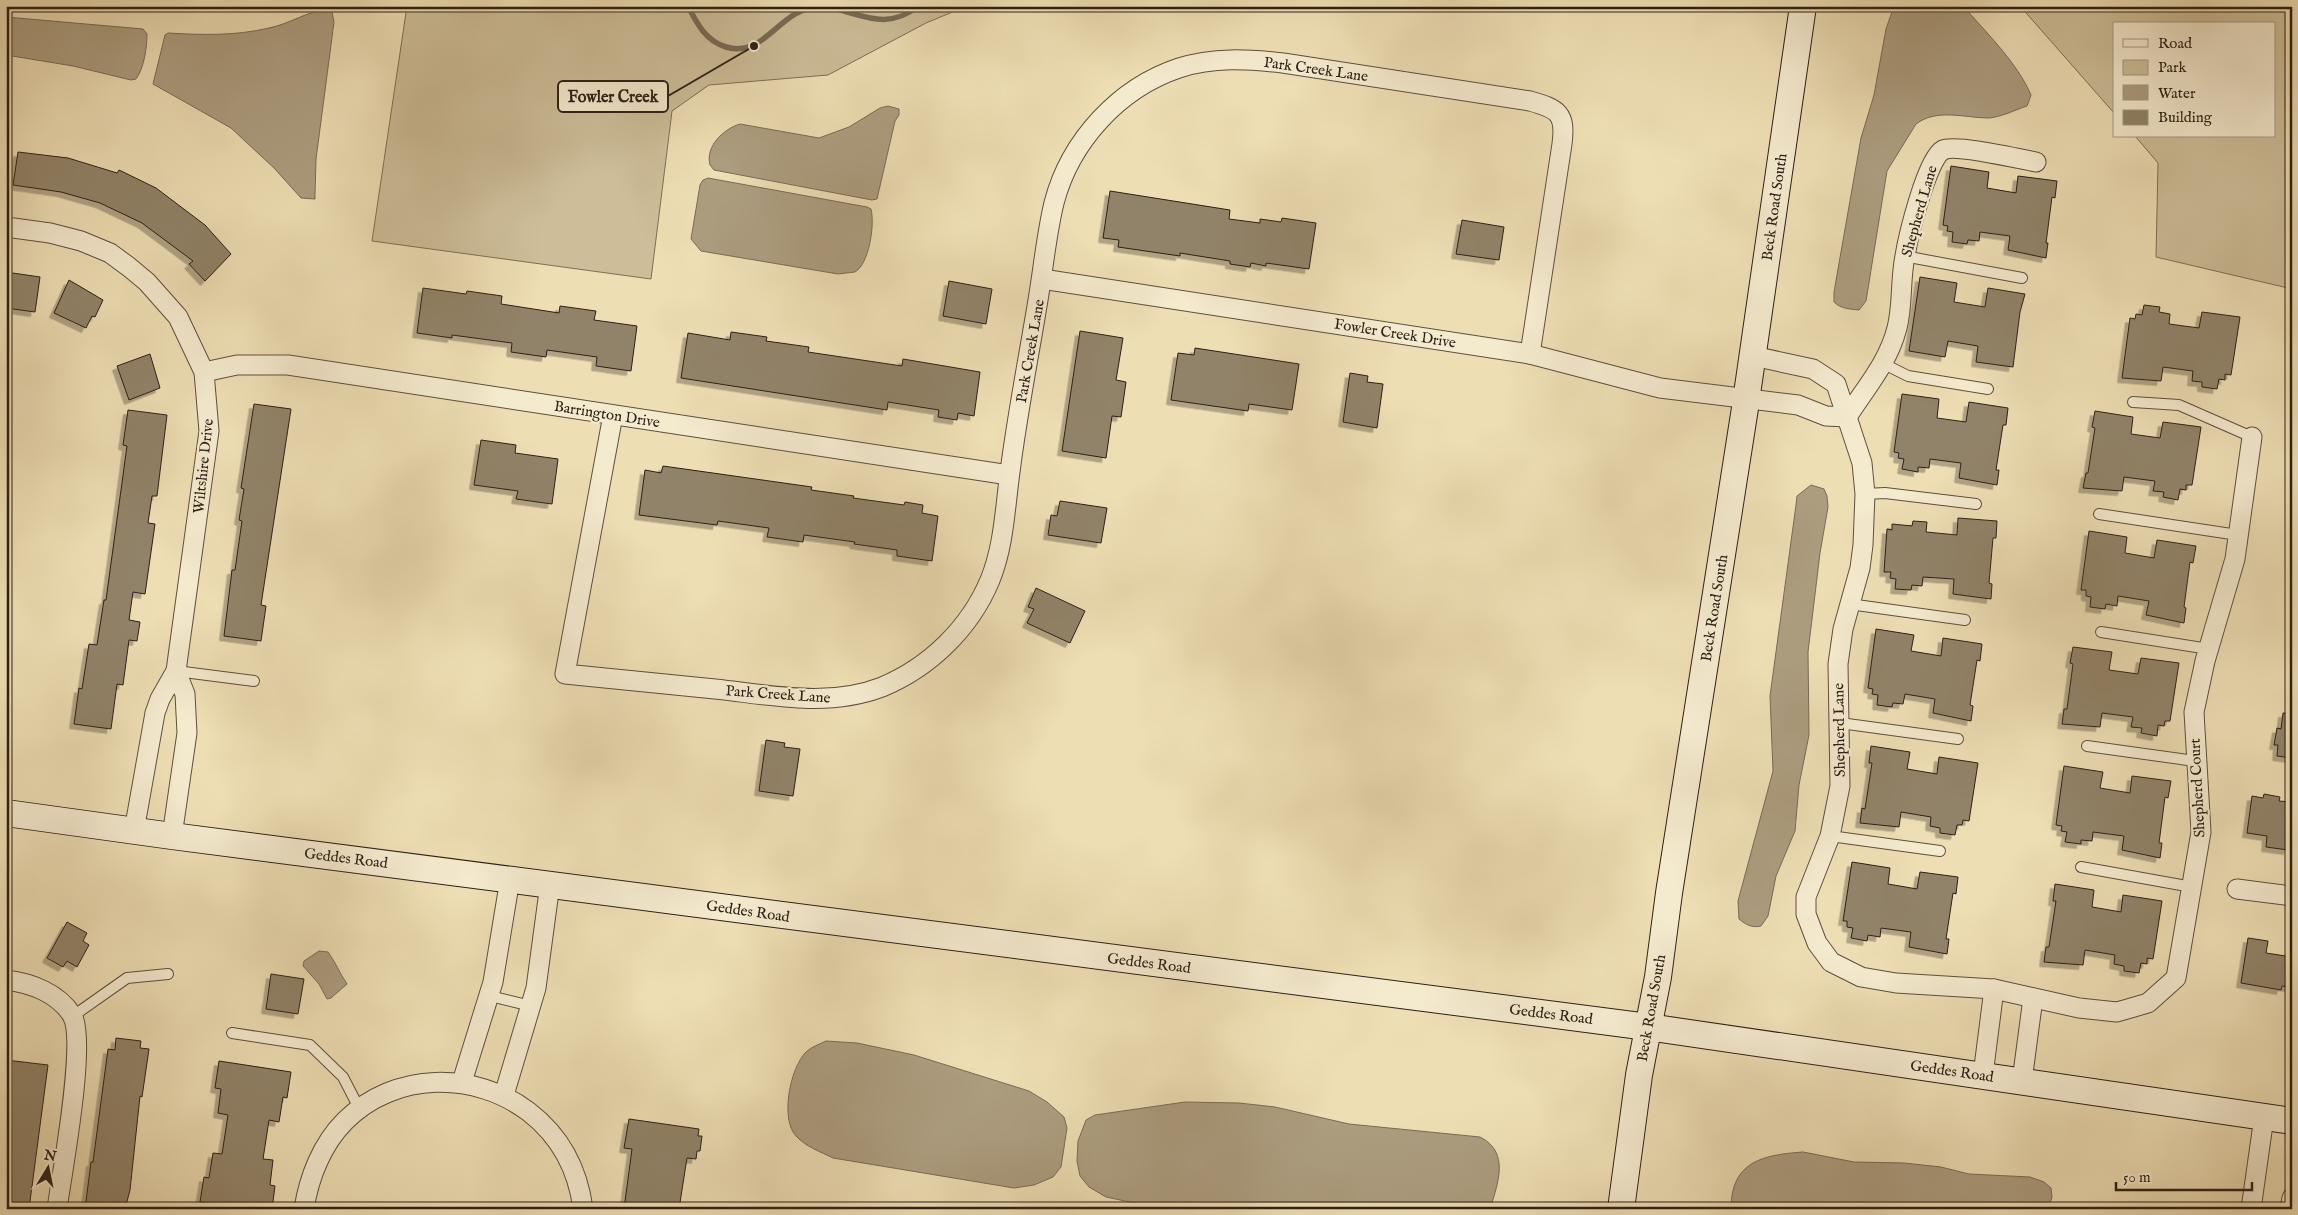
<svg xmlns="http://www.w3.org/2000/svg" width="2298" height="1215" font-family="'IM FELL English',serif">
<defs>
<filter id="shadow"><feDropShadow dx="-4.5" dy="4.5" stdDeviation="0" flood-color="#0004"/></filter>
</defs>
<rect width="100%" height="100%" fill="#eedeb4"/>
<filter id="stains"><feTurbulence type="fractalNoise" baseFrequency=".004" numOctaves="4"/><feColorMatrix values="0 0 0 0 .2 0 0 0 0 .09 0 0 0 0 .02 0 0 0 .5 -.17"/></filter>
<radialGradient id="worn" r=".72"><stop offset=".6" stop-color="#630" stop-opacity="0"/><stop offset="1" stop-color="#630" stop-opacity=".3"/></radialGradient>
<g fill="#cdbe99" stroke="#7d6f58">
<polygon points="407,6 967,6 926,23 828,75 709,85 672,111 651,279 372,241"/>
<polygon points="2020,6 2292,6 2292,289 2156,257 2158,163 2135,136 2274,136 2274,24 2114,24 2114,113"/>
</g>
<g fill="#ac9d7f" stroke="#796b55">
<path d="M1894,6H1963C1986,32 2018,64 2031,95L2027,106C2015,110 2001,117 1989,118C1965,118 1937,108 1916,124L1887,171L1866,301L1859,310C1850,309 1841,309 1834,302V292L1861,138L1874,95L1886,29Z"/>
<path d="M328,9L332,12L334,22L316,159L315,194V199L301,198L274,168L231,128L153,84L165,35L168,33C202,35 235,36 269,28C289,24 308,11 328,9Z"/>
<path d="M6,17L143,29L147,34C147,48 144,68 136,79L131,80L73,66L6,55Z"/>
<path d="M888,106L899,109V115L895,121L877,199L872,200L714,170L710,165C705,147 723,129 740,124L819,138L849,127L880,108Z"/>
<path d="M708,178L867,207L871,209C875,225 869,264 855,272L838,274L701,251L691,239L700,185L703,180Z"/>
<path d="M1811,485L1824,489L1827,496L1828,507L1820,553L1808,652L1809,735L1799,785L1795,831L1776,876L1768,916L1761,926C1752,928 1746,925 1739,919L1738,901L1773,771L1770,696L1796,505L1797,496Z"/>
<path d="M319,951L328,952C336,963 339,972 347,984L331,998L327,999L319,984L303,966L304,961Z"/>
<path d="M826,1041L857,1043L914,1055L1029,1091L1047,1102L1064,1117L1067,1128L1061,1167L1053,1177L1034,1185L1014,1188L833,1158C821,1152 806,1147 796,1136C780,1119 790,1068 806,1052C811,1047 820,1044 826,1041Z"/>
<path d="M1185,1102L1239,1103L1275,1107L1349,1124L1480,1137C1510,1152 1498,1183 1490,1209H1166L1125,1201L1106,1197L1089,1187L1080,1176L1077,1161L1078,1141L1086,1120L1095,1115Z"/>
<path d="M1803,1152L1854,1162L1904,1163L1941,1167L1969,1174L2030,1177L2044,1182L2051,1188L2052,1197L2048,1209H1731C1731,1161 1763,1155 1803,1152Z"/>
</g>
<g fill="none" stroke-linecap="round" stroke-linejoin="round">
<g stroke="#796b55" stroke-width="5.5">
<path d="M688,6C697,24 706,41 726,47C765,59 778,9 820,6"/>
<path d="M821,6C856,10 884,34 918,6"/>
</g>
</g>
<g fill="#918369" stroke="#2d2017" filter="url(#shadow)">
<polygon points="18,152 68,158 117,173 119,170 156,188 205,225 231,254 205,281 189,264 193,261 142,223 100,203 61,192 13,185"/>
<polygon points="1951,166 1989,172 1987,188 2016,193 2018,176 2057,181 2055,198 2052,197 2046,243 2048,243 2046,258 2008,250 2010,236 1980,232 1979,241 1968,240 1967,244 1952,242 1953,232 1947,231 1948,226 1943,225"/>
<polygon points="1110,191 1230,210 1229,219 1260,223 1260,219 1281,222 1282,218 1316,223 1309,269 1266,263 1266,266 1251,263 1250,267 1230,264 1230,261 1180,253 1180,256 1118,247 1119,240 1103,238"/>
<polygon points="1462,220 1504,227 1499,260 1456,254"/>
<polygon points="6,272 40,277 35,312 6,308"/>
<polygon points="1920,277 1957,283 1954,302 1985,307 1988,288 2025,294 2020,312 2013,367 1976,362 1978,346 1948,341 1945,357 1909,351"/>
<polygon points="69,280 103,300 95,317 92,316 86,328 54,313"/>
<polygon points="949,281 992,289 986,324 943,316"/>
<polygon points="423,288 466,294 467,291 502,296 501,304 559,313 560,306 596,311 594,320 637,326 631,371 596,366 597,357 547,350 546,357 511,352 512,343 452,335 452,338 417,333"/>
<polygon points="2144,305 2160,307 2159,312 2170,314 2169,324 2199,328 2202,312 2240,317 2231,375 2225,374 2225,380 2219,379 2217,389 2202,387 2202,382 2192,381 2193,371 2163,367 2161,381 2122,378 2130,318 2135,319 2136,314 2142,315"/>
<polygon points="1080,331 1123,338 1116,380 1126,382 1121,417 1112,416 1106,458 1062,451"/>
<polygon points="731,332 767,337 766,341 809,347 808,352 902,366 903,359 980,372 974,416 958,413 957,420 938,417 939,410 888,402 887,410 681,378 688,333 730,340"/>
<polygon points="1195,348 1299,364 1292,410 1249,404 1248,411 1171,400 1178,353 1194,355"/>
<polygon points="150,354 160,388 129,400 117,366"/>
<polygon points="1350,373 1368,376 1367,382 1383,384 1377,428 1343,422"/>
<polygon points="1902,394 1939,399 1937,418 1966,422 1969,402 2008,408 2006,425 2003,425 1996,470 1999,470 1997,485 1959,478 1961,463 1930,459 1929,468 1918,467 1918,472 1902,469 1904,459 1898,458 1899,453 1894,452"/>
<polygon points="254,404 291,409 261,605 266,606 261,641 224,636 232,570 235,570 242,521 239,520 244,489 241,488"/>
<polygon points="128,410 167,415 157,496 152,496 148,523 155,524 145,594 133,592 129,620 140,622 137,641 129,640 123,685 117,684 111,729 74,724 79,688 82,689 89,644 97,645 104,600 106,600 127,446 123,445"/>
<polygon points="2095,411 2133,417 2131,434 2160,438 2163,422 2201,427 2192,485 2186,485 2186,490 2180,489 2178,500 2163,497 2164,492 2153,491 2155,481 2124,477 2122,491 2083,488 2086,473 2088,473 2095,428 2092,427"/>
<polygon points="481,440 516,445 515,453 558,459 552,504 516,499 518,491 474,485"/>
<polygon points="663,466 812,487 811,490 854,496 853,498 904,505 905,502 923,505 922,513 938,516 932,561 897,556 897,550 854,544 855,542 804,535 803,542 767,537 769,528 718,521 717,525 639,515 645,470 661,473"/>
<polygon points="1060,501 1107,508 1101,543 1048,535 1051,515 1057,516"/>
<polygon points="1958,518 1997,521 1996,538 1993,538 1989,583 1992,584 1991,599 1953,594 1954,579 1923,577 1922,586 1912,585 1911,590 1895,589 1896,579 1890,578 1891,572 1884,572 1887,529 1892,530 1892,524 1912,526 1913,521 1927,522 1926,532 1957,535"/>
<polygon points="2089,531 2127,537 2125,553 2154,558 2157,540 2196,546 2193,563 2190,562 2184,607 2186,608 2184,623 2146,615 2149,601 2118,596 2117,606 2106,604 2105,609 2090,607 2091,597 2086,596 2086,590 2081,590"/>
<polygon points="1036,588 1085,611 1070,643 1027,623 1034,609 1028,607"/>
<polygon points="1876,629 1914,635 1911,651 1941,656 1943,638 1982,644 1980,661 1977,660 1970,705 1973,706 1971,721 1933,713 1935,699 1905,694 1903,704 1893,703 1892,707 1877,705 1878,695 1872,694 1873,689 1868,688"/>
<polygon points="2073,647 2112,652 2109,670 2138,674 2141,658 2179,663 2170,721 2165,721 2164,726 2158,725 2157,736 2141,733 2142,728 2131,727 2133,717 2102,713 2100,727 2062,724 2064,709 2067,709 2073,664 2070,663"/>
<polygon points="2283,713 2292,713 2292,758 2277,756 2278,745 2274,745 2277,728 2281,729"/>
<polygon points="766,740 785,743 784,747 800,749 793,796 759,791"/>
<polygon points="1871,746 1910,752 1907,769 1937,774 1939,757 1978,763 1969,821 1963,820 1962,825 1957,825 1955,835 1940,833 1940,828 1930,826 1931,817 1901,812 1899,827 1860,823 1862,808 1865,809 1872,763 1869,763"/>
<polygon points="2064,766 2103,772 2100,788 2130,793 2132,776 2171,781 2168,798 2165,797 2159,843 2162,843 2160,858 2122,850 2124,836 2093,832 2092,841 2081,840 2081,844 2065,842 2067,832 2061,831 2062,826 2056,825"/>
<polygon points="2264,794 2280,797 2279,801 2291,802 2288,820 2292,822 2288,850 2266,847 2267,836 2247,833 2252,796 2263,798"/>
<polygon points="1852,862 1890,868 1888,884 1917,889 1920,872 1958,877 1956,894 1953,893 1946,939 1949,939 1947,954 1909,947 1911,932 1881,928 1880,937 1868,935 1867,941 1851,938 1853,928 1847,927 1847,921 1843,921"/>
<polygon points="2055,884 2094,890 2092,907 2121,912 2123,895 2162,901 2153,959 2147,958 2147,964 2141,963 2139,973 2124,971 2124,966 2114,964 2115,955 2085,950 2083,965 2044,962 2046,947 2049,947 2056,901 2053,901"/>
<polygon points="67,922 87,933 83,941 89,945 77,967 67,961 63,967 47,958"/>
<polygon points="2248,938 2268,941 2266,953 2292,957 2290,987 2282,986 2281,990 2241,983"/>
<polygon points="271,974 304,979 298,1014 266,1009"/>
<polygon points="116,1038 141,1041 140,1048 149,1049 142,1097 140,1096 130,1190 125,1209 85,1209 91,1162 93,1162 108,1049 115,1050"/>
<polygon points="6,1060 48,1065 29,1209 6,1209"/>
<polygon points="219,1061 291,1072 287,1098 283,1097 279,1122 269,1120 263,1159 273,1160 270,1185 275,1186 272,1209 245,1209 200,1202 204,1177 209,1178 213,1153 222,1154 228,1115 218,1113 221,1089 215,1088"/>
<polygon points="629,1119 699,1129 698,1136 702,1136 700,1151 697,1151 696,1159 687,1158 679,1209 624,1209 632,1149 624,1148"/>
</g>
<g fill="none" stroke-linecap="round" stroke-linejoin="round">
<defs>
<g id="service">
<polyline points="1904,256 2022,278"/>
<polyline points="1884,364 1908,376 1988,389"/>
<polyline points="2133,402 2179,405 2252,437"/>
<polyline points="1865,494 1885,493 1976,504"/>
<polyline points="2099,514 2238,535"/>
<polyline points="1849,604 1965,620"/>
<polyline points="2101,632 2209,649"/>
<polyline points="176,671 254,681"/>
<polyline points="1840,723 1958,739"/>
<polyline points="2087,746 2195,761"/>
<polyline points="1830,836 1940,851"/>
<polyline points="2081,867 2192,887"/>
<polyline points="490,996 531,1006"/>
<polyline points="73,1016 127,978 168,974"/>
<polyline points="232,1033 310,1045 343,1077 359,1108"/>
</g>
<g id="minor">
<polyline points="6,227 50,233 81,241 110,253 129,267 147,282 178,317 204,372 209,431 176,671"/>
<polyline points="1042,279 1530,354 1660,388 1798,405 1826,416 1847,417"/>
<polyline points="1753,356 1813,369 1836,384 1862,463 1865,494 1863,545 1860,568 1843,629 1838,664 1840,786 1830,836 1806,897 1806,914 1817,943 1831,962 1861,977 1896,983 1994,989 2079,1008 2117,1012 2148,1003 2176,978 2201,832 2194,712 2205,661 2235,559 2252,437"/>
<polyline points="204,372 237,365 288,365 1009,475"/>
<path d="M613,415L565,674C615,679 665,684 715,689C771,695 828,708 882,687C930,667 970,628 990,580C1004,546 1005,508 1010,472C1017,416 1028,361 1037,306C1043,272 1046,236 1054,203C1070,141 1119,88 1179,68C1213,57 1248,59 1283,63L1530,101C1558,109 1566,113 1562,144L1530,354"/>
<path d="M1847,417C1866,387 1888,363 1897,328C1903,305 1900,280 1905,256C1908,237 1927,158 1943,150C1955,144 2020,159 2036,162"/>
<polyline points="134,831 155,713 160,699 176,671 185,694 187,733 172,836"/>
<polyline points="2237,889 2292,896"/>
<path d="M6,980C31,983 58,993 72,1015C87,1040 62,1173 57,1209"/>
<polyline points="1983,1075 1994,989"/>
<polyline points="2022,1081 2033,998"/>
<polyline points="462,1082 493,982 510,879"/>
<polyline points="504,1095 536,988 550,884"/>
<path d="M304,1209C309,1177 322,1144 345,1121C395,1071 475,1071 529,1112C560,1136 578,1170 583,1209"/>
<polyline points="2251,1209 2264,1117"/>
<polyline points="2290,1209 2292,1198"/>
</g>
<g id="secondary">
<polyline points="6,813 172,836 1648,1027 2292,1121"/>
<polyline points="1621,1209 1639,1075 1658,977 1669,893 1745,408 1803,6"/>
</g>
</defs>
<use href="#service" stroke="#5d503e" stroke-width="12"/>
<use href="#minor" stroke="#5d503e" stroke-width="21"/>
<use href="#secondary" stroke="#2d2017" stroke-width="28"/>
<use href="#service" stroke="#f4eace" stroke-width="10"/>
<use href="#minor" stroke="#f4eace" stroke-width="19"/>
<use href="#secondary" stroke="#f4eace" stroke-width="26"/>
</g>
<g text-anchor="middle" stroke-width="4.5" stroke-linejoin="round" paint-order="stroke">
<g font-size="15" fill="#2d2017" stroke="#f4eace">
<text transform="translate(1316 69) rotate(8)" y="5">Park Creek Lane</text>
<text transform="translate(1774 207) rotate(-82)" y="5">Beck Road South</text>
<text transform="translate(1919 211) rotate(-74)" y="5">Shepherd Lane</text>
<text transform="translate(1395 333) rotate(9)" y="5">Fowler Creek Drive</text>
<text transform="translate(1030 351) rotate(-80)" y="5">Park Creek Lane</text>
<text transform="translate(607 414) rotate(9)" y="5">Barrington Drive</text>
<text transform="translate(203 466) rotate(-84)" y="5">Wiltshire Drive</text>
<text transform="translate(1714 608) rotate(-81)" y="5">Beck Road South</text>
<text transform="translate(778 694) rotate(4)" y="5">Park Creek Lane</text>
<text transform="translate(1839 730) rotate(-91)" y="5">Shepherd Lane</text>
<text transform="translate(2197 788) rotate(-93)" y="5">Shepherd Court</text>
<text transform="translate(346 858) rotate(7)" y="5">Geddes Road</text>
<text transform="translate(748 911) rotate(8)" y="5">Geddes Road</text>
<text transform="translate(1149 963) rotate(7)" y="5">Geddes Road</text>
<text transform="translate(1651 1008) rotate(-80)" y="5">Beck Road South</text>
<text transform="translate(1551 1014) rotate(7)" y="5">Geddes Road</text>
<text transform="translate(1952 1071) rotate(8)" y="5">Geddes Road</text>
</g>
</g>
<path fill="none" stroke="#2d2017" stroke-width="2" d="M754 46L668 96"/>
<circle fill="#2d2017" stroke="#f4eace" stroke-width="2" cx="754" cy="46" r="5"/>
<rect fill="#f4eace" stroke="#2d2017" stroke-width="2" x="558" y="81" width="110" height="31" rx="5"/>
<g font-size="16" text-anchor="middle" font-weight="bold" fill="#2d2017">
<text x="613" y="102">Fowler Creek</text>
</g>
<rect width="2298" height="1215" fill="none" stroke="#eedeb4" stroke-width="25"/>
<rect x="8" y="8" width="2283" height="1200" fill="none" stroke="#2d2017" stroke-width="2.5"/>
<rect x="12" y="12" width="2273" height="1190" fill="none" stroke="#2d2017"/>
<rect x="2113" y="22" width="162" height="115" fill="#f4eace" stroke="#a49985"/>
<rect x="2123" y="39" width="25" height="8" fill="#f4eace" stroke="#a49985"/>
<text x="2158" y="48" font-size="15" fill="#2d2017">Road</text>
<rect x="2123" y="60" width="25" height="15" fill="#cdbe99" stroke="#a49985"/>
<text x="2158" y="72" font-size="15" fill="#2d2017">Park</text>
<rect x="2123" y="85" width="25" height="15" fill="#ac9d7f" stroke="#a49985"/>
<text x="2158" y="98" font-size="15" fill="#2d2017">Water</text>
<rect x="2123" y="110" width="25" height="15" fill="#918369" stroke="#a49985"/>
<text x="2158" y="122" font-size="15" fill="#2d2017">Building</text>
<g transform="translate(48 1168) rotate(10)" stroke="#f4eace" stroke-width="4" paint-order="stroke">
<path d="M0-4L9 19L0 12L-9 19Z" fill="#2d2017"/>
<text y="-8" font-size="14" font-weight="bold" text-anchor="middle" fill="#2d2017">N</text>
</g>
<path d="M2116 1182v8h136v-8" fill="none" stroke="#2d2017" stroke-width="2.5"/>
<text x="2123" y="1182" font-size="15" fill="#2d2017" stroke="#f4eace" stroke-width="4" paint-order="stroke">50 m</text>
<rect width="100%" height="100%" filter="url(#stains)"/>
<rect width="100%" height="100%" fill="url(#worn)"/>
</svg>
